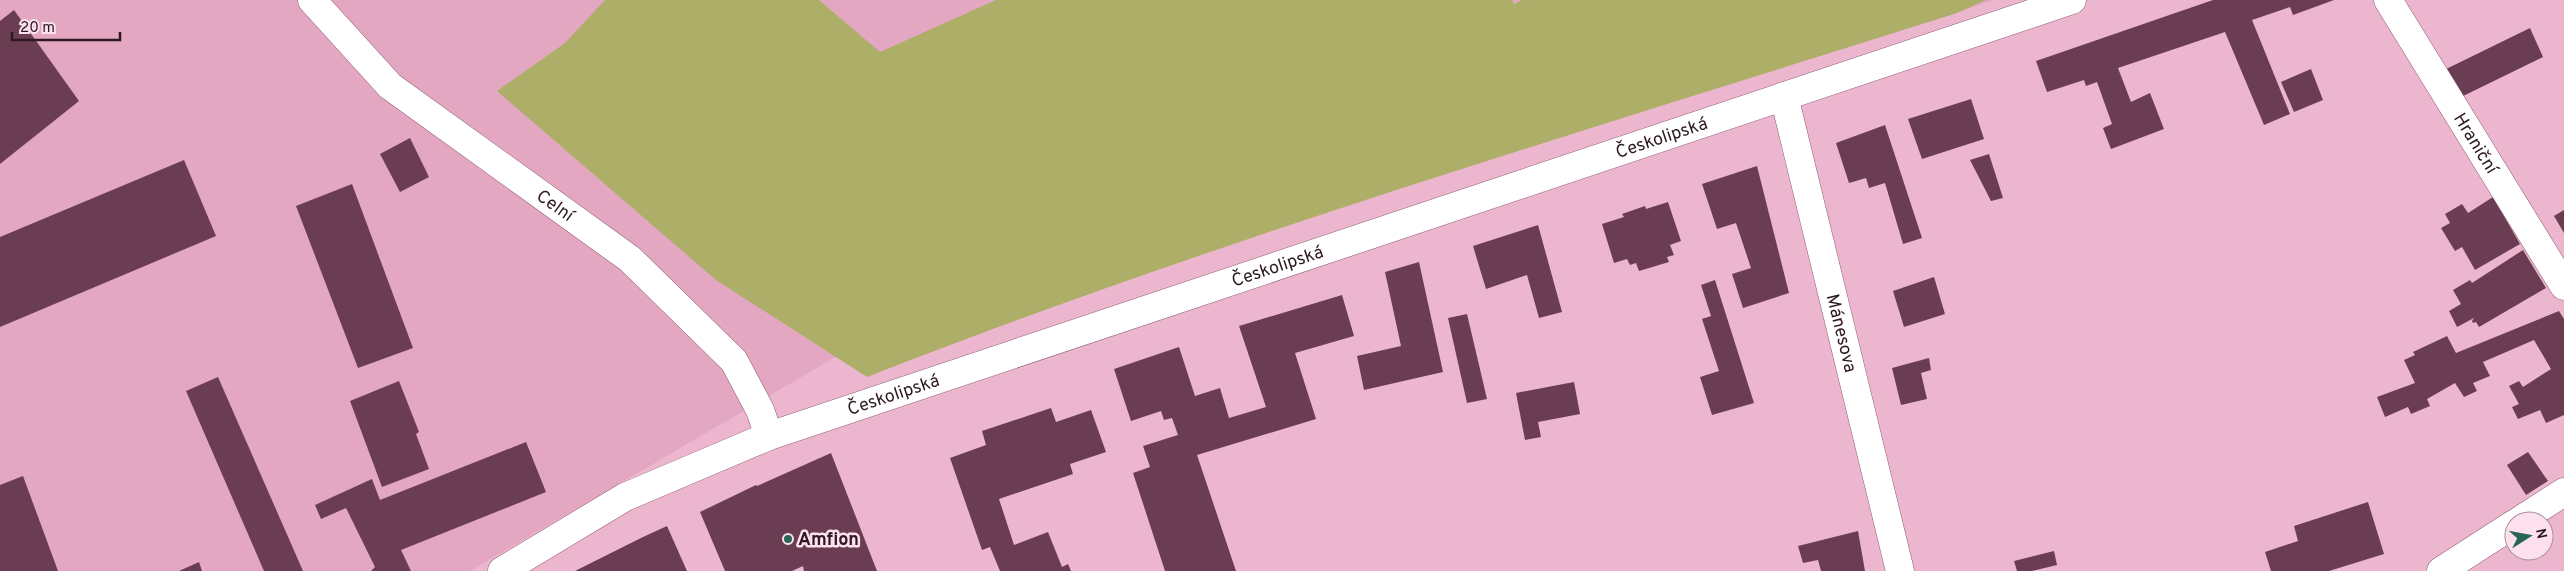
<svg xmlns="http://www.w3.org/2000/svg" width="2564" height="571" font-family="Overpass,sans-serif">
<rect width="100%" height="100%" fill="#edb6cf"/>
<polygon fill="#e3a7c2" points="0,0 1993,0 1957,13 863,341 470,571 0,571"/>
<path fill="#adaf68" d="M605,0H819L880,52L996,0H1512L1514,4L1522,0H1986L1957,13C1592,129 1224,237 867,377L716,280L497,91L565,43Z"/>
<g fill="#6b3d53">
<polygon points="2213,0 2334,0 2293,15 2290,7 2252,20 2290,114 2264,125 2225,32 2118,68 2131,102 2150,93 2164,129 2111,149 2103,128 2112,124 2097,82 2086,86 2084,80 2047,92 2036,61"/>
<polygon points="14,10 79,101 0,164 0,21"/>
<polygon points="2530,28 2543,57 2457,99 2440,72"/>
<polygon points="2311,69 2323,100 2294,112 2281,82"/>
<polygon points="1971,99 1984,139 1922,159 1908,119"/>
<polygon points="1885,125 1922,238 1903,244 1885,183 1869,188 1866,178 1849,183 1836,143"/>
<polygon points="410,138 429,177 400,192 380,154"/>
<polygon points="1989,154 2003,198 1991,201 1970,160"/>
<polygon points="184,160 216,236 0,327 0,237"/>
<polygon points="1757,166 1789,293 1743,308 1732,274 1751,268 1736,223 1717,229 1702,184"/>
<polygon points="352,184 413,348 358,368 296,206"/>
<polygon points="2493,197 2520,244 2475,270 2462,247 2455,251 2441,228 2450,223 2445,214 2462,204 2468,213"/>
<polygon points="1668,202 1681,241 1670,245 1674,255 1667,257 1669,262 1639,271 1636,263 1630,265 1627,259 1614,263 1602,224 1624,217 1622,214 1645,206 1646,209"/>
<polygon points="2564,210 2564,233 2554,216"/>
<polygon points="1538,225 1562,312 1539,318 1527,275 1486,289 1473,246"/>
<polygon points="2523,250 2546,288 2479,327 2476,322 2473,323 2472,321 2474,318 2457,327 2449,311 2461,304 2453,290 2470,280 2472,283"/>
<polygon points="1419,262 1443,372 1364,390 1357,356 1401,346 1385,272"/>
<polygon points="1934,277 1945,314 1904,327 1893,291"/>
<polygon points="1715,280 1754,403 1712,415 1700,377 1719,371 1702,319 1711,316 1701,285"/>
<polygon points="1342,295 1354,336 1295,353 1316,419 1197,455 1236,571 1165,571 1133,473 1150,467 1143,446 1178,435 1172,418 1164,420 1161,411 1131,421 1114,369 1179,347 1195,396 1220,388 1229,418 1266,407 1239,326"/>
<polygon points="2559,311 2564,319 2564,415 2546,423 2540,410 2518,419 2512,407 2519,404 2509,386 2519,381 2523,387 2551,369 2534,340 2483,362 2490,376 2473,383 2477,391 2464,397 2455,383 2427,399 2430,406 2411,414 2408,407 2385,417 2377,397 2415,383 2404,360 2415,355 2413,352 2447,336 2456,353"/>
<polygon points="1467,314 1487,399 1467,403 1448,318"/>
<polygon points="1929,358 1931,370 1921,373 1927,399 1901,405 1892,368"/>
<polygon points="218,377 303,571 264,571 186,391"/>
<polygon points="399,381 419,432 416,434 429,469 382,487 350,401"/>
<polygon points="1574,382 1580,414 1538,422 1541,437 1525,440 1516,393"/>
<polygon points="1051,408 1056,422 1091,410 1106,452 1070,464 1073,474 999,499 1014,545 1048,532 1062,567 1068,564 1071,571 1000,571 990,547 982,550 950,458 986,445 982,431"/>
<polygon points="526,442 546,492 401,550 411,571 371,571 375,567 346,508 321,519 315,505 372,479 380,500"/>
<polygon points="2528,452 2548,481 2526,495 2507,465"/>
<polygon points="831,453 877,571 804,571 803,566 792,571 725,571 700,512 756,485 757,486"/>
<polygon points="23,476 58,571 0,571 0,485"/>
<polygon points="2368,502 2384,554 2329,571 2271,571 2265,552 2298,541 2294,526"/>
<polygon points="667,526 687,571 575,571 643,537"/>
<polygon points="1858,531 1865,571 1821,571 1818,560 1803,563 1798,546"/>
<polygon points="2054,551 2057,565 2032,571 2017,571 2014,561"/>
<polygon points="199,562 202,571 179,571"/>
</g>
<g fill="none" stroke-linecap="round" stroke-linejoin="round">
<defs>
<g id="minor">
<path id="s1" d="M312,0L390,86L630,259L734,361L760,410L769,436"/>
<path id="s2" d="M2388,0L2564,286"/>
<path id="s3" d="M1784,96L1900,571"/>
<polyline points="2519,521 2564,492"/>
<path id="s4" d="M502,571L625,497L769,436L2072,0"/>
<polyline points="2441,571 2514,524"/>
</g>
</defs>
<use href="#minor" stroke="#8f5e75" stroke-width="29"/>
<use href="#minor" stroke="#fff" stroke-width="28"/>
</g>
<circle fill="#276652" stroke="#fde0ed" stroke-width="2" cx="788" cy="539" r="5"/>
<g text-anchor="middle" stroke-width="5" stroke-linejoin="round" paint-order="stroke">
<g font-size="18" fill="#2d1922" stroke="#fde0ed">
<text dy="6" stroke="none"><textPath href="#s4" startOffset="1241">Českolipská</textPath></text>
<text dy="6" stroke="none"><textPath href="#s2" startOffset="168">Hraniční</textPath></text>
<text dy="6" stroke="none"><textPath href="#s1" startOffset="320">Celní</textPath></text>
<text dy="6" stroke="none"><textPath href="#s4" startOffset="836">Českolipská</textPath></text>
<text dy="6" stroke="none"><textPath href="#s3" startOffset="244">Mánesova</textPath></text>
<text dy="6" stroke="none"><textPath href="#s4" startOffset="431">Českolipská</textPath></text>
</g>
<g font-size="18" font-weight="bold" fill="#2d1922" stroke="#fde0ed" text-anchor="start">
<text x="798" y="545">Amfion</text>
</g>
</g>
<g transform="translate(2529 536) rotate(79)"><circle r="24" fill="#fde0ed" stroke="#aa909c"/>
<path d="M0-4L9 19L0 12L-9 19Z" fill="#276652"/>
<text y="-8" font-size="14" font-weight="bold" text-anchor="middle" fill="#2d1922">N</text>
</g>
<path d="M12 32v8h108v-8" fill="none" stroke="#2d1922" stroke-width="2.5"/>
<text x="20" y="32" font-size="15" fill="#2d1922" stroke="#fde0ed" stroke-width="4" paint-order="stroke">20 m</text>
</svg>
